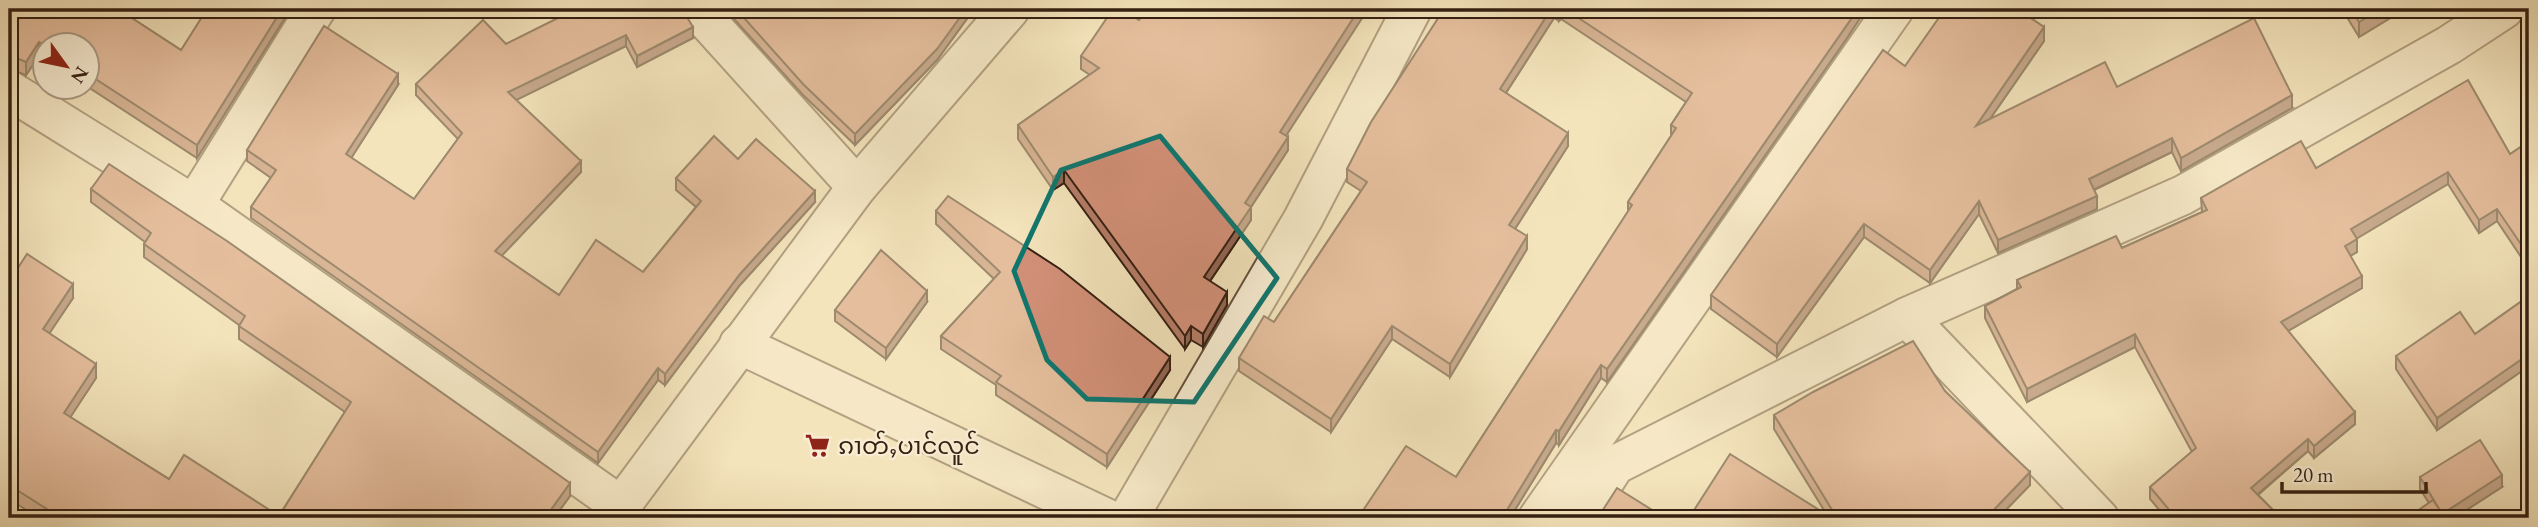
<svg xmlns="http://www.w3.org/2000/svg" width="2538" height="527" font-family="'EB Garamond','Noto Sans Myanmar',serif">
<rect width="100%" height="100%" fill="#f4e4bc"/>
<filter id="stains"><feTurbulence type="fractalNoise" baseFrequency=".00286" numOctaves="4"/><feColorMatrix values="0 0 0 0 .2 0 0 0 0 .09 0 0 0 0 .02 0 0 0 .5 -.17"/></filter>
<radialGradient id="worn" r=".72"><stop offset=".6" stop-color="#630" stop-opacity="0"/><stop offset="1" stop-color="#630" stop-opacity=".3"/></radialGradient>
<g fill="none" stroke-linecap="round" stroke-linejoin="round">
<defs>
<g id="minor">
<polyline points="701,9 707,21 857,187"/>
<polyline points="9,90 194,205 621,506"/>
<polyline points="194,205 316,9"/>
<polyline points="1907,317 2099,518"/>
<polyline points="739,344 1106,518"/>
<polyline points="612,518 857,187 1010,9"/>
<polyline points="1128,518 1303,219 1412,9"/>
<polyline points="1538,518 1894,9"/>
<polyline points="1581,518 1615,465 1907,317 2183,195 2449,45 2504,9"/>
</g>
</defs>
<use href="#minor" stroke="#64503c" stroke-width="42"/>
<use href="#minor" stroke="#f8edd3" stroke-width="38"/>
</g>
<g fill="#b57c67" stroke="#341f11" stroke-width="2">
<polygon points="9,9 123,9 121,11 181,50 288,9 288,13 197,158 88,87 88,46 46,46 46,60 39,56 26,75 9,69"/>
<polygon points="576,9 693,38 637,67 626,46 516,100 581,172 501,256 559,295 643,272 696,207 676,190 676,178 738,159 815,202 740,285 665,385 658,380 598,463 251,218 251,207 271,178 247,161 247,150 398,85 351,158 414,199 458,139 416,95 416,84 506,44"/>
<polygon points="725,9 974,9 937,60 855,145 803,95"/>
<polygon points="1444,9 1866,9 1847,38 1607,382 1601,378 1559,445 1556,443 1510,518 1358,518 1456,477 1628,212 1628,202 1671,136 1671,125 1686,102 1561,19 1559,21 1554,18 1506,93 1568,146 1515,229 1527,249 1450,377 1392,339 1331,432 1239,371 1239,358 1274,322 1361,191 1347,182 1347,169"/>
<polygon points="2342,9 2405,9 2359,37"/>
<polygon points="2029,16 2044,41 1990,119 2117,87 2292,108 2181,171 2172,152 2094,190 2097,209 1998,253 1979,214 1930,283 1864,237 1777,357 1711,309 1711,295 1905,66"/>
<polygon points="1139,20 1286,136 1288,150 1251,207 1251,220 1210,281 1227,305 1203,347 1191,340 1185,349 1064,183 1053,190 1018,139 1018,125 1090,75 1081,69 1081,56"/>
<polygon points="2510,154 2529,158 2529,269 2497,221 2479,233 2448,184 2356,238 2357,252 2350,256 2362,288 2288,331 2355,424 2314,458 2308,451 2258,495 2281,518 2166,518 2150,499 2150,487 2192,452 2135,347 2027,402 1985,318 1985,306 2017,289 2017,280 2122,248 2202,212 2201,198 2316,168"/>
<polygon points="91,189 570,496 554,518 39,518 9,499 9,280 73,298 49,333 96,378 70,417 169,479 279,516 345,412 239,339 239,325 144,257 144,244 145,242 91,202"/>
<polygon points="936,211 1170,370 1107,467 996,395 996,385 941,349 941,336 994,279 936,224"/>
<polygon points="2529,296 2529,366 2437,430 2396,369 2396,356 2475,334"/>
<polygon points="927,302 886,359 835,321 835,310"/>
<polygon points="1945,391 2030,485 1998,518 1689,518 1827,515 1774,429 1774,415"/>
<polygon points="2420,477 2502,487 2454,518 2429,503 2420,489"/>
</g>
<g fill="#936554" stroke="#341f11" stroke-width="2">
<polygon points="282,9 288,9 288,13 197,158 197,145"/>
<polygon points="966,9 974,9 937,60 855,145 855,134"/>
<polygon points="1359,9 1368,9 1280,145 1280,132"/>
<polygon points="1551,9 1554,9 1554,18 1500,102 1500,89"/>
<polygon points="1559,9 1561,9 1561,19 1559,21"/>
<polygon points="1858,9 1866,9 1847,38 1607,382 1607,369"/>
<polygon points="2024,9 2034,9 2022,25 2022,12"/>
<polygon points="2381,9 2405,9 2359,37 2359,22"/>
<polygon points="693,27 693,38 637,67 637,56"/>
<polygon points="2044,27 2044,41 1976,139 1976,126"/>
<polygon points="626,35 626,46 508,104 508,92"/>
<polygon points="39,42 39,56 26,75 26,62"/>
<polygon points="398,74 398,85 346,166 346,154"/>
<polygon points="2292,95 2292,108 2181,171 2181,158"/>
<polygon points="1568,133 1568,146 1509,238 1509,225"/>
<polygon points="1288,137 1288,150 1251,207 1251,220 1204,290 1204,277 1245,203"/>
<polygon points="2172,138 2172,152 2089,192 2089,179"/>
<polygon points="581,161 581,172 495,263 495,251"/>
<polygon points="1064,170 1064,183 1053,190 1053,177"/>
<polygon points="2448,172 2448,184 2351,242 2351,229"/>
<polygon points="815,191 815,202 740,285 665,385 665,374 740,274"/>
<polygon points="2097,196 2097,209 1998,253 1998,240"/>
<polygon points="1979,201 1979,214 1930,283 1930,270"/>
<polygon points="2497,209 2497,221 2479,233 2479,220"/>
<polygon points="1864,224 1864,237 1777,357 1777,344"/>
<polygon points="1527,236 1527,249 1450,377 1450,364"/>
<polygon points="2357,239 2357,252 2345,259 2345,246"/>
<polygon points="2362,276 2362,288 2281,335 2281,322"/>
<polygon points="73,284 73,298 43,343 43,329"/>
<polygon points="927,291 927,302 886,359 886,348"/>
<polygon points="1227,292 1227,305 1203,347 1203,334"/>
<polygon points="1191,326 1191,340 1185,349 1185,336"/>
<polygon points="1392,326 1392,339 1331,432 1331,419"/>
<polygon points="2135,334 2135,347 2027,402 2027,389"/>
<polygon points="2529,354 2529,366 2437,430 2437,418"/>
<polygon points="1170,357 1170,370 1107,467 1107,454"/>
<polygon points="96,364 96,378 64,427 64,413"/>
<polygon points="1601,365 1601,378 1559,445 1559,431"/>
<polygon points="658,368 658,380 598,463 598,452"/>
<polygon points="2355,412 2355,424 2314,458 2314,446"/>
<polygon points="1556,430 1556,443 1510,518 1502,518"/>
<polygon points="2308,439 2308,451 2251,500 2251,488"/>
<polygon points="2030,472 2030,485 1998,518 1986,518"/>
<polygon points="2502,475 2502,487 2454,518 2442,518 2442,514"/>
<polygon points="570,483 570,496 554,518 545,518"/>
</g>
<g fill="#d29078" stroke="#341f11" stroke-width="2">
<polygon points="9,9 118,9 181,50 207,9 282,9 197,145 88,74 88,46 46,46 46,47 39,42 26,62 9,55"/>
<polygon points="576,9 682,9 693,27 637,56 626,35 508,92 581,161 495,251 559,295 596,240 643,272 701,201 676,178 714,136 738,159 756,139 815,191 740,274 665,374 658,368 598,452 251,207 276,170 247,150 324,26 398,74 346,154 414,199 462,133 416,84 483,20 506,44"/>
<polygon points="736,9 966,9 937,49 855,134 803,84"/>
<polygon points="1113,9 1123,9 1139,20 1147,9 1359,9 1280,132 1288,137 1245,203 1251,207 1204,277 1227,292 1203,334 1191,326 1185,336 1064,170 1053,177 1018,125 1099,68 1081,56"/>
<polygon points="1444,9 1551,9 1500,89 1568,133 1509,225 1527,236 1450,364 1392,326 1331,419 1239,358 1264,316 1274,322 1367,182 1347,169 1371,122"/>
<polygon points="1565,9 1858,9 1607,369 1601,365 1559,431 1556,430 1502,518 1358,518 1406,446 1456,477 1632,205 1628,202 1676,128 1671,125 1692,93"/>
<polygon points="1945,9 2024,9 2022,12 2044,27 1976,126 2105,62 2117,87 2254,18 2292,95 2181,158 2172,138 2089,179 2097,196 1998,240 1979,201 1930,270 1864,224 1777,344 1711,295 1883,50 1905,66"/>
<polygon points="2351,9 2381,9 2359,22"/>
<polygon points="2468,80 2510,154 2522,146 2529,158 2529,256 2497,209 2479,220 2448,172 2351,229 2357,239 2345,246 2362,276 2281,322 2355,412 2314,446 2308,439 2251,488 2281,518 2176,518 2150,487 2196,448 2135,334 2027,389 1985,306 2021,287 2017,280 2116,236 2122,248 2207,210 2201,198 2301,141 2316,168"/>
<polygon points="109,164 227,241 570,483 545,518 61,518 9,485 9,280 10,280 27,254 73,284 43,329 96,364 64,413 169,479 184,455 279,516 351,402 239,326 245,316 144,244 151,233 91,189"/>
<polygon points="948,196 1060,269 1170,357 1107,454 996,382 1001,376 941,336 1000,272 936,211"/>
<polygon points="881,250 927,291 886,348 835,310"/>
<polygon points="2529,296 2529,354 2437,418 2396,356 2460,312 2475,334"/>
<polygon points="1913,341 1945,391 2030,472 1986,518 1837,518 1774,415 1813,392"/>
<polygon points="2480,440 2502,475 2442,514 2420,477"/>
<polygon points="1730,454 1832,518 1689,518"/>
<polygon points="1617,488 1665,518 1597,518 1599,516"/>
<polygon points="2433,500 2445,518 2407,518"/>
</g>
<path d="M0 0H2538V527H0ZM1160,136L1277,278L1194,402L1087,399L1047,360L1014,271L1061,170Z" fill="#f4e4bc" fill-opacity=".55" fill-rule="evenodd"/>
<path fill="none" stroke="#0f766e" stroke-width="5" stroke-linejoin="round" d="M1160,136L1277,278L1194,402L1087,399L1047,360L1014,271L1061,170Z"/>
<defs>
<symbol id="supermarket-bare" viewBox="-9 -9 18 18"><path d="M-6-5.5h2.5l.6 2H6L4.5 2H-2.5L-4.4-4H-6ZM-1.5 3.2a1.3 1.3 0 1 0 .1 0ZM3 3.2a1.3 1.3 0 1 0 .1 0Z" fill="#8f2418" stroke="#f8edd3" stroke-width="2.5" paint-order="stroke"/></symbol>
</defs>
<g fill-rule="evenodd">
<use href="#supermarket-bare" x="800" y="428" width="35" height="35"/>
</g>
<g text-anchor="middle" stroke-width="5" stroke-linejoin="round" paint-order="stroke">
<g font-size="24" fill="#341f11" stroke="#f8edd3" text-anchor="start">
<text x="838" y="454">ၵၢတ်ႇပၢင်လူင်</text>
</g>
</g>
<rect width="2538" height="527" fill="none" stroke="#f4e4bc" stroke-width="35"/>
<rect x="10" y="10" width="2517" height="506" fill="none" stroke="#341f11" stroke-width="3.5"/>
<rect x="18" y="18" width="2503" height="492" fill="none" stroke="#341f11" stroke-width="2"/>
<g transform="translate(66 66) rotate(123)"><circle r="33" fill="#f8edd3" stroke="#aa9b85" stroke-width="2"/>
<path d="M0-5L12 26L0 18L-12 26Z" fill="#8f2418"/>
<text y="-10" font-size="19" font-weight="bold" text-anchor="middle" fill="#341f11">N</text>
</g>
<path d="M2282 482v10h144v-10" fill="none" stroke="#341f11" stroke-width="3.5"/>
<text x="2293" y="482" font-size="21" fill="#341f11" stroke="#f8edd3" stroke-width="5" paint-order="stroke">20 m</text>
<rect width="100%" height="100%" filter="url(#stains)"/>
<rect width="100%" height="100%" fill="url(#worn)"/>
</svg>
